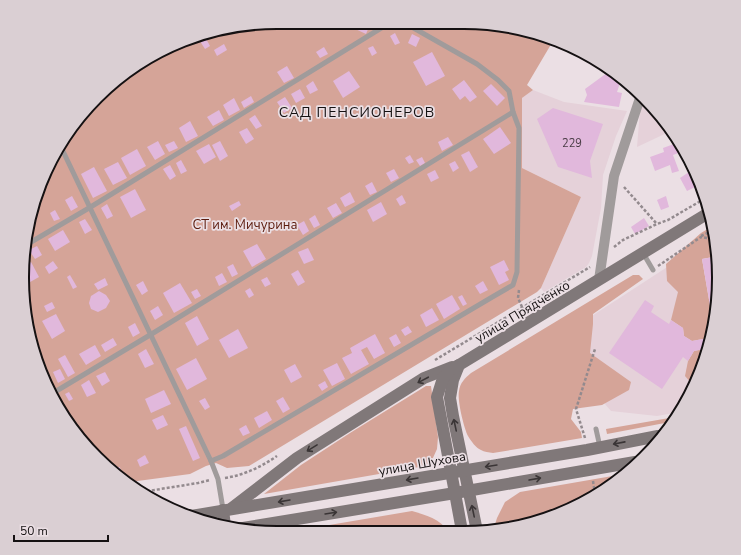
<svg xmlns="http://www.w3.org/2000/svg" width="741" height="555" font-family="'Nunito Sans',sans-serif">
<rect width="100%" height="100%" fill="#ebdfe4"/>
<g fill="#e5d1d9">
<polygon points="533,90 564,102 627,111 616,136 603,175 601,208 592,256 589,263 586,267 544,292 541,288 581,197 522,168 522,98"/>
<polygon points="644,101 666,122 671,131 637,147 640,111"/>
<polygon points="675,262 689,267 703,350 685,405 679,412 657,416 611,411 581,376 578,325"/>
</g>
<g fill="#d5a498">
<polygon points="278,22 480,23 529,31 553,41 527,85 533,90 522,98 522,168 581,197 541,288 537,292 249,466 227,468 216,463 206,466 190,474 130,482 75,433 36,360 23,294 27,227 48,164 97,97 150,56 211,31"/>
<polygon points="711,227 713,257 702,259 713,323 708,338 692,341 684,336 683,328 671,320 678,292 667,281 666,264 701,233"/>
<path d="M633,275H639L643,279L593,314V324L590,353L631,382L629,390L602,405L573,409L571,419L581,432L582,438L493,453C489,452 484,452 481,450C476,448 471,441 468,436C464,428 457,400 459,391C460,383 465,378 471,373Z"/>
<polygon points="704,349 692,384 685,376 688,361 694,351"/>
<polygon points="426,386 431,386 438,437 437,449 432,460 425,466 264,494 301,465 350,433"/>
<polygon points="675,417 670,422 607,434 606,429"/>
<polygon points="624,474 619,480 561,514 498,531 493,531 497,518 505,502 520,492"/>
<path d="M412,511C426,515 440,519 448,531L288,532Z"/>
</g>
<g fill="#e1b8dc">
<polygon points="351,22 371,22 366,34 349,26"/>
<polygon points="395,33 400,43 395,45 390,36"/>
<polygon points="412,34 420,38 416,47 408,43"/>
<polygon points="204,35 210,46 205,49 198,38"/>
<polygon points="224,44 227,50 217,56 214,50"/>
<polygon points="373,46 377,53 372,56 368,48"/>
<polygon points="324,47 328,54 320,58 316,52"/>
<polygon points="432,52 445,76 426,86 413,62"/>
<polygon points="287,66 294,78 284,83 277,72"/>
<polygon points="611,70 623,81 620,83 617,92 622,93 619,107 584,102 587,95 585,89"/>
<polygon points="349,71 360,87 343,98 333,81"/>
<polygon points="464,80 477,97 470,102 465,96 460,100 452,89"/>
<polygon points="313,81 318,90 310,94 306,86"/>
<polygon points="491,84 505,98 497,106 483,91"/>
<polygon points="300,89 305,98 296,103 291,94"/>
<polygon points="251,96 254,102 244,108 241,102"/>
<polygon points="285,97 292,108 284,113 277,102"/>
<polygon points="234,98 240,110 229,116 223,105"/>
<polygon points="553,108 603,124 590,161 592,178 558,167 537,119"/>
<polygon points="219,110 224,120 213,126 207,117"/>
<polygon points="255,115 262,126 256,129 249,119"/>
<polygon points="190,121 198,136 186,142 179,128"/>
<polygon points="500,127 511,143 494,154 483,139"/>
<polygon points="247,128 254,139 246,144 239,132"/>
<polygon points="673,136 681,152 673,155 679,171 672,173 670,165 655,171 650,157 664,152 663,148 674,144 671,137"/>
<polygon points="448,137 453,145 442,151 438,142"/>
<polygon points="158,141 165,154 155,160 147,147"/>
<polygon points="174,141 178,148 169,152 165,145"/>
<polygon points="220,141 228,156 220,161 212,145"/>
<polygon points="209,144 216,157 204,164 196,151"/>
<polygon points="137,149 146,166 130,175 121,158"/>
<polygon points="469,151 478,167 470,172 461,155"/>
<polygon points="410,155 414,162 409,164 405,158"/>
<polygon points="422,157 425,163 420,166 416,160"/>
<polygon points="181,160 187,171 181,174 176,163"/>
<polygon points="455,161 459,168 453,172 449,164"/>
<polygon points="118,162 127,178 113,185 104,169"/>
<polygon points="170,165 176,176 170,180 163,169"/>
<polygon points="94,167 107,191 93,198 81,174"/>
<polygon points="394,169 399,178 391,182 386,173"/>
<polygon points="435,170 439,178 431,182 427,174"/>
<polygon points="689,172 697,186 687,191 680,178"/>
<polygon points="372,182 377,192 370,195 365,186"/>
<polygon points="135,189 146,210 131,218 120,197"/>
<polygon points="350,192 355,202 345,207 340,198"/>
<polygon points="402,195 406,203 400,206 396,199"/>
<polygon points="72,196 78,207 71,211 65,200"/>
<polygon points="666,196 669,207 661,210 657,200"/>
<polygon points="239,201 241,205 232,211 229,206"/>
<polygon points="381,202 387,214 373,222 367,210"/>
<polygon points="336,203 342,213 333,218 327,208"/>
<polygon points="107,204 113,216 107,219 101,208"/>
<polygon points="55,210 60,219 54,221 50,213"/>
<polygon points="315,215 320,225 314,228 309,219"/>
<polygon points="644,218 649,226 635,234 631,227"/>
<polygon points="85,219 92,230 85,234 79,222"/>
<polygon points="304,221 309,231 303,235 297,225"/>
<polygon points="63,230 70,242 55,251 48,239"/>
<polygon points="257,244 266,259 252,267 243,251"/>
<polygon points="37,246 42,255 35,259 29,250"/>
<polygon points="308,248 314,260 304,264 298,252"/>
<polygon points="713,257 717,311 713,323 702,259"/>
<polygon points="504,260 509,270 505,272 509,280 499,285 490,267"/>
<polygon points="53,261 58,268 49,274 45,267"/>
<polygon points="31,262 39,277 23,286 24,265"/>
<polygon points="233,264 238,274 232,277 227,267"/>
<polygon points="298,270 305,282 298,286 291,274"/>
<polygon points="222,273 227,282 219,286 215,277"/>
<polygon points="70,275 77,287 73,289 67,277"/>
<polygon points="267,277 271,284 265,287 261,280"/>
<polygon points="105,278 108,285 98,290 94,284"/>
<polygon points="143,281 148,291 142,295 136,285"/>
<polygon points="483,281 488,290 480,294 475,286"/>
<polygon points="180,283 192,303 174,313 163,293"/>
<polygon points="250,288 254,295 249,298 245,291"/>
<polygon points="197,289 201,296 195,299 191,292"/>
<polygon points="99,291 106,295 110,301 106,308 98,312 91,309 89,303 91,296"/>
<polygon points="452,295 460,309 444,319 436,304"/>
<polygon points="462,295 467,304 463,306 458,297"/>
<polygon points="645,300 654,306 651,312 669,324 671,320 683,328 684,336 692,341 708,338 704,349 694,351 688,361 683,357 662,389 609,353"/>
<polygon points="52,302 55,308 47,312 44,306"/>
<polygon points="158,306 163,315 155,320 150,311"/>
<polygon points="432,308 439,320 426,327 420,315"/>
<polygon points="56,314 65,331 52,339 42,321"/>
<polygon points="197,316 209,339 197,346 185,323"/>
<polygon points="135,323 140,333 133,337 128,327"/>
<polygon points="408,326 412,332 405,336 401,330"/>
<polygon points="238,329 248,348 229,358 219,340"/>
<polygon points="375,334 385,353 374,359 367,347 361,350 369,364 351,374 342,358 352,353 350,348"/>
<polygon points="396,334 401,343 394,347 389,338"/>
<polygon points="113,338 117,345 105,352 101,345"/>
<polygon points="95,345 101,356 86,365 79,354"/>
<polygon points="146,349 154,364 145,368 138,354"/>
<polygon points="65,355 75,373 68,377 58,359"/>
<polygon points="196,358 207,379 187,390 176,369"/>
<polygon points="337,363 345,379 332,386 323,370"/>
<polygon points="295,364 302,377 291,383 284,370"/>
<polygon points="60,369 65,379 58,383 53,372"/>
<polygon points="105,372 110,381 102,386 96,376"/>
<polygon points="89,380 96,393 87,397 81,385"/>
<polygon points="325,381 328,387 322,391 318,385"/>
<polygon points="164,390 171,404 151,413 145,399"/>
<polygon points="69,392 73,399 69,401 65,394"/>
<polygon points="283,397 290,409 283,413 276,401"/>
<polygon points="205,398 210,407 205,410 199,401"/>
<polygon points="267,411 272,420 259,428 254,418"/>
<polygon points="163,415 168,425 157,430 152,420"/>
<polygon points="246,425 250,433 243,436 239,429"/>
<polygon points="186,426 200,458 193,461 179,429"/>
<polygon points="145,455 149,463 140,467 137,460"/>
<polygon points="120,467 121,473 115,468"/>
</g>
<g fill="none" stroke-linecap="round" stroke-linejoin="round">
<g stroke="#938a8e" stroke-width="2.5" stroke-dasharray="3 2" stroke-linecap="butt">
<polyline points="624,187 657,224"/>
<polyline points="701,236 712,231"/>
<polyline points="614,247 623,240 657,224 668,220 704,199"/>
<polyline points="658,266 701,237 712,239"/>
<polyline points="519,290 518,298 522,307"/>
<polyline points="435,360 590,267"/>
<polyline points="680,407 686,401"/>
<polyline points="585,438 576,409 595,349"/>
<path d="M225,478C244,475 261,467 277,456"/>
<polyline points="593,481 595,494"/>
<polyline points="142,492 198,483 210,480"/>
</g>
<g stroke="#a09b9b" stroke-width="5">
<polyline points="61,147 211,461 218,479 223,509"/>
<polyline points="26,245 89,208 391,22"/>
<polyline points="643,253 653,270"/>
<polyline points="53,393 150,335 513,112"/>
<polyline points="596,429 600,447"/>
<polyline points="211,461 223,456 494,296 513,285 517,272 519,128 513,112 509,91 498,80 477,64 403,22"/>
</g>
<polyline stroke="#a09b9b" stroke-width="10" points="599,280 614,176 640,98"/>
<g stroke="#807879" stroke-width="12">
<polyline points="459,365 453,380 450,398 453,416 477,531"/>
<polyline points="232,508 297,458 424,378 452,367"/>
<polyline points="223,510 225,526"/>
<polyline points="191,516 587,450 658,436"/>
<polyline points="237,529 455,493 635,462"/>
<polyline points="462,531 455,493 437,397 443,378 450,370 459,365 710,212"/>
</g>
</g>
<defs><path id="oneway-shaft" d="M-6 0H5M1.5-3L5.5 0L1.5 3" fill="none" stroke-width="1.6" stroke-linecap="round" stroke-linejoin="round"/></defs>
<g stroke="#3a3536">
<use href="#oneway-shaft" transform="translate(423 380) rotate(152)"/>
<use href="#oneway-shaft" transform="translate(455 425) rotate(-102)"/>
<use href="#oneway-shaft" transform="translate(619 443) rotate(169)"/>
<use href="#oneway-shaft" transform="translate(312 448) rotate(148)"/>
<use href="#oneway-shaft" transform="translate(491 466) rotate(171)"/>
<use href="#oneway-shaft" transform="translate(412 479) rotate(170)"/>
<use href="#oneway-shaft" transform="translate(535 479) rotate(-10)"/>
<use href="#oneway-shaft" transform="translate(284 501) rotate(170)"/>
<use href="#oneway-shaft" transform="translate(473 511) rotate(-102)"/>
<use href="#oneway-shaft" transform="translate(331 513) rotate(-9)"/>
</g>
<g text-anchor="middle" stroke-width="3.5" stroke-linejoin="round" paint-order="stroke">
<g font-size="11" fill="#483b44">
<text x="572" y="147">229</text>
</g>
<g font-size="13" fill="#5c1b0d" stroke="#ebdfe4">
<text x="245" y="229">СТ им. Мичурина</text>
</g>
<g font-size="13" fill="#151112" stroke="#ebdfe4">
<text transform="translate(522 311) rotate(-31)" y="5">улица Прядченко</text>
<text transform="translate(422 463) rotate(-10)" y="5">улица Шухова</text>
</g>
<g font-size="14" letter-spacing="1" fill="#151112" stroke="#ebdfe4">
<text x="357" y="117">САД ПЕНСИОНЕРОВ</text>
</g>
</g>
<path d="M0 0H741V555H0ZM277 29H464A248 248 0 0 1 712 277V278A248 248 0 0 1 464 526H277A248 248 0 0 1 29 278V277A248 248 0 0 1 277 29Z" fill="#dacfd3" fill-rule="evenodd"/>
<path fill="none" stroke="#151112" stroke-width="2" d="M277 29H464A248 248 0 0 1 712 277V278A248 248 0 0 1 464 526H277A248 248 0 0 1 29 278V277A248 248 0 0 1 277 29Z"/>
<path d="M14 535v6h94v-6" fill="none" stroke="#151112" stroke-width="2"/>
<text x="20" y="535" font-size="12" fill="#151112" stroke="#ebdfe4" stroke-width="3" paint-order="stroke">50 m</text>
</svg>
